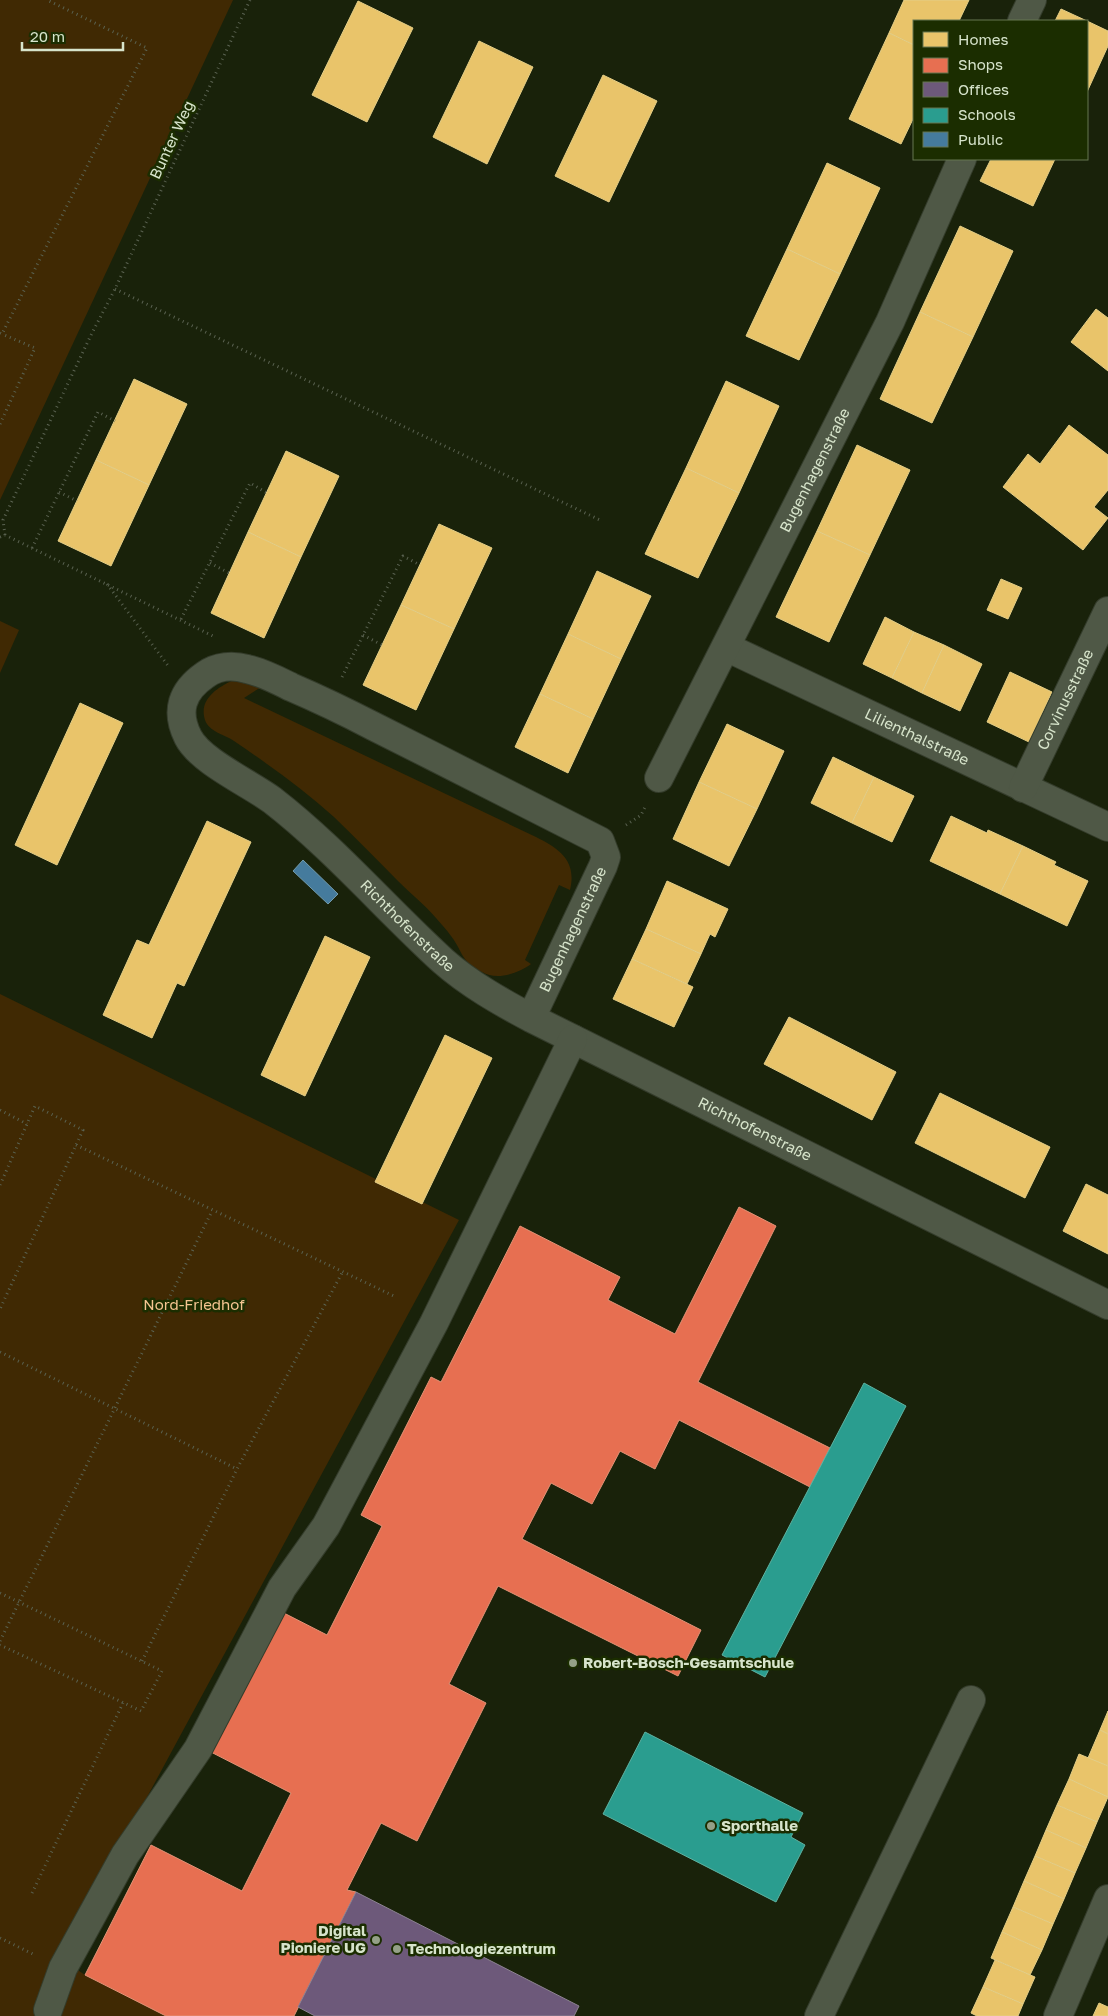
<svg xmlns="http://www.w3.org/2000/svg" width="1108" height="2016" font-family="'Golos Text',sans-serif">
<rect width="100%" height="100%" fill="#19220a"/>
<g fill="#402903">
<polygon points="0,0 233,0 0,500"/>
<polygon points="0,621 19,630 0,673"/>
<path d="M236,679L264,685L244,698L536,837C560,849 577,861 570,890L559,885L525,960L531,964C519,973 497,981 482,972C460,961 464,953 451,936C447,930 441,924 436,918C425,905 411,894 398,881C377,860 356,838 334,817C303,789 269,765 234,741C224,734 209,732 205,720C198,698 220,686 236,679Z"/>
<polygon points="0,994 459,1220 60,1958 85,1975 166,2016 0,2016"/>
</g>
<g fill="#e9c46a" stroke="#e4ce87">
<polygon points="904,0 969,0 959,21 914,21 914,45 889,33"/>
<polygon points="358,1 413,28 367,122 312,95"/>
<polygon points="1061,9 1087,21 1055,21"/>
<polygon points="1087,21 1108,31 1108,46 1087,92"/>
<polygon points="889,33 914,45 914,117 901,144 849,119"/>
<polygon points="479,41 533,67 487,164 433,137"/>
<polygon points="603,75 657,101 609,202 555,176"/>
<polygon points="991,159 1055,159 1033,206 980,181"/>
<polygon points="827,163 880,188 840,274 787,249"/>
<polygon points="960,226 1013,251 973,337 920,312"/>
<polygon points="787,249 840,274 799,360 746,336"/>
<polygon points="1096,309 1108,318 1108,371 1071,342"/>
<polygon points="920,312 973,337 932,423 880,399"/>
<polygon points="134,379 187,404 149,485 96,460"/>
<polygon points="726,381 779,406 739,493 686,468"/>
<polygon points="1069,425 1108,455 1108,490 1094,507 1108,518 1083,550 1003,487 1028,454 1040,464"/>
<polygon points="857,445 910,470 870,555 817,531"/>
<polygon points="286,451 339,476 301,557 248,532"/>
<polygon points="96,460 149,485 111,566 58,541"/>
<polygon points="686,468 739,493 698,578 645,554"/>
<polygon points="439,524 492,548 454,629 401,605"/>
<polygon points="817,531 870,555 829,642 776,617"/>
<polygon points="248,532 301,557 264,638 211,613"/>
<polygon points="597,571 651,596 621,659 568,634"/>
<polygon points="1001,579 1022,588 1008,619 987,610"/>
<polygon points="401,605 454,629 416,710 363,685"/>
<polygon points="885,617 914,632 892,678 863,664"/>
<polygon points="914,632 944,645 922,693 892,678"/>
<polygon points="568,634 621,659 593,719 540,694"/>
<polygon points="944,645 982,664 960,711 922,693"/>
<polygon points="1010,672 1052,692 1029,742 987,722"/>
<polygon points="540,694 593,719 568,773 515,747"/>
<polygon points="80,703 123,723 57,865 15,845"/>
<polygon points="727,724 784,751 757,809 699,782"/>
<polygon points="833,757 874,777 852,823 811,803"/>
<polygon points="874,777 914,796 892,842 852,823"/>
<polygon points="699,782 757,809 729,866 673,839"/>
<polygon points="951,816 987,833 988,830 1023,846 1000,894 930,861"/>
<polygon points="207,821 251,842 184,986 177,983 152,1038 103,1015 137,940 149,945"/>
<polygon points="1023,846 1056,862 1054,865 1088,881 1067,926 1000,894"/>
<polygon points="667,881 728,909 715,937 710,934 701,954 646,929"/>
<polygon points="646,929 701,954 687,984 632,959"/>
<polygon points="325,936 370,957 305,1096 261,1075"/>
<polygon points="632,959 693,987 674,1027 613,999"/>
<polygon points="789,1017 896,1072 872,1120 764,1064"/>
<polygon points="445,1035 492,1058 422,1204 375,1182"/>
<polygon points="940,1093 1050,1147 1025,1198 915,1143"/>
<polygon points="1086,1184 1108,1195 1108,1254 1063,1231"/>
<polygon points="1108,1711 1108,1734 1100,1730"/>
<polygon points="1100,1730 1108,1734 1108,1766 1088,1758"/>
<polygon points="1079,1754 1108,1766 1108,1797 1069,1779"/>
<polygon points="1069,1779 1108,1797 1097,1822 1057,1805"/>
<polygon points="1057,1805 1097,1822 1086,1848 1046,1830"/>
<polygon points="1046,1830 1086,1848 1075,1873 1035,1856"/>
<polygon points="1035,1856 1075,1873 1064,1899 1024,1881"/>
<polygon points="1024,1881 1064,1899 1053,1924 1013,1907"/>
<polygon points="1013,1907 1053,1924 1042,1950 1002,1932"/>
<polygon points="1002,1932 1042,1950 1030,1975 991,1958"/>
<polygon points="995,1960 1035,1977 1023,2004 983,1987"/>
<polygon points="983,1987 1023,2004 1018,2016 977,2016 971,2013"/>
<polygon points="1099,2003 1108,2007 1108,2016 1093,2016"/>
</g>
<polygon fill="#e76f51" stroke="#e29276" points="739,1207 776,1226 698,1382 830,1448 810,1487 679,1420 655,1469 620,1451 592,1504 551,1483 522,1539 701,1630 678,1676 498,1586 449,1684 486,1703 417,1841 381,1823 347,1890 356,1892 294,2016 166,2016 85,1975 151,1845 242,1891 291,1793 207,1750 278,1610 327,1635 382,1526 361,1515 431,1377 441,1382 520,1226 620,1277 608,1300 675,1334"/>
<polygon fill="#6d597a" stroke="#8d8392" points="356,1892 579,2006 574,2016 315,2016 298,2007"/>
<g fill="#2a9d8f" stroke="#5eb2a1">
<polygon points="864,1383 906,1406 765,1677 722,1655"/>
<polygon points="645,1732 803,1813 791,1837 805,1845 776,1902 603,1814"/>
</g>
<polygon fill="#457b9d" stroke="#719aab" points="303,860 338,894 328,904 293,871"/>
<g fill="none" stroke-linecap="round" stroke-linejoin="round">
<defs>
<g id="minor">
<polyline points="1022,21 1032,0"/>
<path id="s1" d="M726,647L1108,827"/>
<path id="s2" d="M659,778L890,322L962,159"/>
<path id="s3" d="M1023,788L1108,611"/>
<path id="s4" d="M531,1018L603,866L606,857L600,841C525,803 449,764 373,726C346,712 319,699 291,687C277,680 262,672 247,669C233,665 217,666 205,675C182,691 175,711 188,737C200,761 249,783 272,800C334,848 385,908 443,961C469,984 501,1002 531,1018L1108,1305"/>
<polyline points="48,2010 63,1968 125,1855 198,1749 282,1588 326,1526 434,1323 573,1039"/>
<polyline points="819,2016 971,1700"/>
<polyline points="1058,2016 1108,1899"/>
</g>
</defs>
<use href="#minor" stroke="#343c2b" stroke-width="30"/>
<g stroke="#5a6251" stroke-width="3" stroke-dasharray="1 4" stroke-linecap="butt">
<polyline points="115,289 602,521"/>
<polyline points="0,333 2,334 147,48 47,0"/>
<polyline points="0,424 35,348 2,334"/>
<polyline points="59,492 77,501"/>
<polyline points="5,535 3,520 91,335 115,289 250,0"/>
<polyline points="0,537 5,535 215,637"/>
<polyline points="32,548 98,412 115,421"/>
<polyline points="210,563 229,573"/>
<polyline points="107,584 169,667"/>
<polyline points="181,619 250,483 267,493"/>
<polyline points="363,635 382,645"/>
<polyline points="342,677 403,556 420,565"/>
<polyline points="626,825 641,815 646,805"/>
<polyline points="0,1110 27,1124"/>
<polyline points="76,1145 396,1297"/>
<polyline points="0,1185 35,1106 83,1130 0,1309"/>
<polyline points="0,1352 237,1469"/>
<polyline points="0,1593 162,1671 141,1711 0,1645"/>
<polyline points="0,1641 212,1211"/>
<polyline points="142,1661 237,1469 343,1271"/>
<polyline points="32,1893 123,1703"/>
<polyline points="0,1938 35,1955"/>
</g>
<use href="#minor" stroke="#4f5846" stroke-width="28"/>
</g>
<g fill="#94a087" stroke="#1b2d00" stroke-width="2">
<circle cx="573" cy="1663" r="5"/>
<circle cx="711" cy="1826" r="5"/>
<circle cx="376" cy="1940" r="5"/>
<circle cx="397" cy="1949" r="5"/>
</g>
<g text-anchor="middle" stroke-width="5" stroke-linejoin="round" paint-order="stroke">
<g font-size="15" fill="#d7e4cb" stroke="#1b2d00">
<text transform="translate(172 140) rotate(-65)" y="5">Bunter Weg</text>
<text dy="5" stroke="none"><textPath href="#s2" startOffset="345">Bugenhagenstraße</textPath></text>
<text dy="5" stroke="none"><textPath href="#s3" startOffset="98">Corvinusstraße</textPath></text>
<text dy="5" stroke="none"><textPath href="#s1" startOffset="211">Lilienthalstraße</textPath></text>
<text dy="5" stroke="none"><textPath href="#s4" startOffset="994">Richthofenstraße</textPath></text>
<text dy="5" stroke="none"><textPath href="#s4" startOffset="98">Bugenhagenstraße</textPath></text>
<text dy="5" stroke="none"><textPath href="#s4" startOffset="1399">Richthofenstraße</textPath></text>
</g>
<g font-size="15" fill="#f5c591" stroke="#1b2d00">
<text x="194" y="1310">Nord-Friedhof</text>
</g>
<g font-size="15" font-weight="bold" fill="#d7e4cb" stroke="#1b2d00" text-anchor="start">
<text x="583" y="1668">Robert-Bosch-Gesamtschule</text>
<text x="721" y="1831">Sporthalle</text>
<text x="366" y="1936" text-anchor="end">Digital<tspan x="366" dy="17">Pioniere UG</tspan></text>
<text x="407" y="1954">Technologiezentrum</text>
</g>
</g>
<rect x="913" y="20" width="175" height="140" fill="#1b2d00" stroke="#667651"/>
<rect x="923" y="32" width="25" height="15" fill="#e9c46a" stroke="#667651"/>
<text x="958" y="45" font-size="15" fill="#d7e4cb">Homes</text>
<rect x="923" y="58" width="25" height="15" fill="#e76f51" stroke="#667651"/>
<text x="958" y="70" font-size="15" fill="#d7e4cb">Shops</text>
<rect x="923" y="82" width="25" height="15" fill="#6d597a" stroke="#667651"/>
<text x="958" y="95" font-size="15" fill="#d7e4cb">Offices</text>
<rect x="923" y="108" width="25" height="15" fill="#2a9d8f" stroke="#667651"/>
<text x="958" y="120" font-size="15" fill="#d7e4cb">Schools</text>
<rect x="923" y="132" width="25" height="15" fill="#457b9d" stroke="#667651"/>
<text x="958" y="145" font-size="15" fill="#d7e4cb">Public</text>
<path d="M22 42v8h101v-8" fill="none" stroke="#d7e4cb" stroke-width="2.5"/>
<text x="30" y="42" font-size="15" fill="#d7e4cb" stroke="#1b2d00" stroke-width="4" paint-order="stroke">20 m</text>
</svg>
